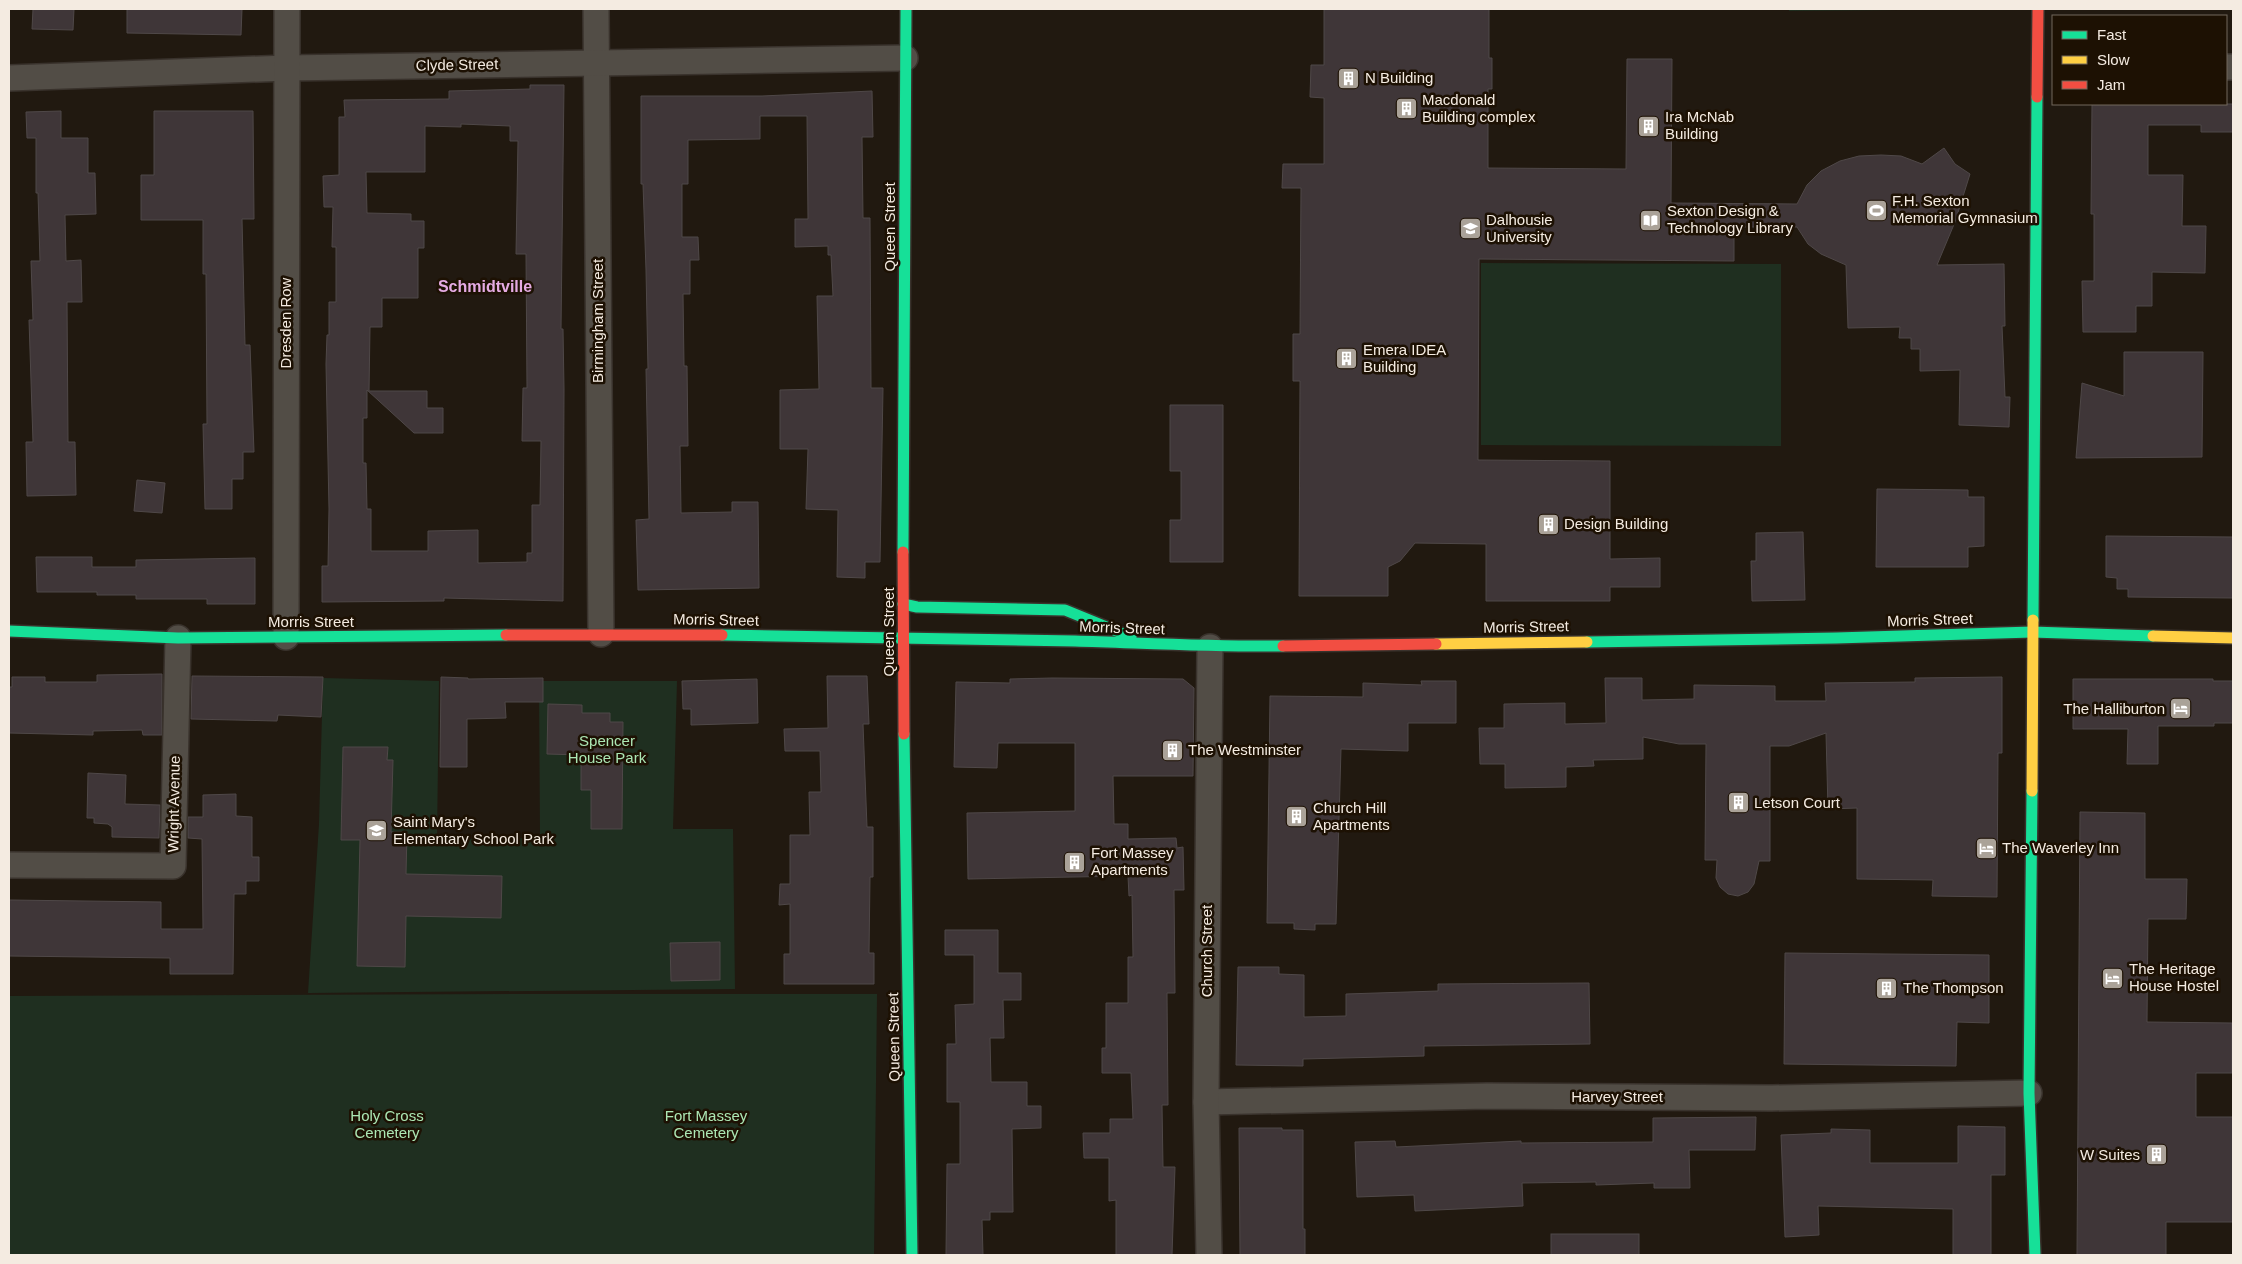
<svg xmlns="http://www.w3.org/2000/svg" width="2242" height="1264" font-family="Arial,sans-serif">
<rect width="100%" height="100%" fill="#211910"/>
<g fill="#1f2f20">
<polygon points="1789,9 2006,9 1789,11"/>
<polygon points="1481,263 1781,264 1781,446 1481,445"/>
<polygon points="323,678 439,681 437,840 540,838 539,681 677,681 673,829 733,829 735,989 308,993 319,824"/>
<polygon points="530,994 877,994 874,1255 9,1255 9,996"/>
</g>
<g fill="#3f3638" stroke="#4f4848" fill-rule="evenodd">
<polygon points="33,9 74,9 73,30 32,29"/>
<polygon points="127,9 242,9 241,35 127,33"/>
<polygon points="1324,9 1489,9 1489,58 1492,58 1492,89 1488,89 1488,168 1626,169 1627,59 1672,59 1671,203 1797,204 1807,185 1821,171 1840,161 1859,156 1881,155 1901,156 1922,164 1944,148 1955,164 1970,174 1955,222 1937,265 2004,264 2005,326 2002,326 2005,397 2010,397 2009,427 1959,425 1960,370 1920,371 1920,349 1911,349 1911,338 1899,338 1900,327 1848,328 1846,265 1821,254 1808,244 1797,227 1734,227 1734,261 1479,259 1478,460 1610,461 1610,559 1660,558 1660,587 1610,587 1610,601 1486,601 1486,544 1415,543 1400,561 1388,567 1388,596 1299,596 1300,381 1293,381 1293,334 1300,334 1301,188 1282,188 1283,164 1324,164 1324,98 1310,97 1311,65 1324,65"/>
<path d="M530,85H564L561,329H563L564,389L563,601L444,598V601L322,602V566H328L329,509L326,364L327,335H329V302H336V247H332L333,207H324L323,176L339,175V117H345L344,100L449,99V91L530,89ZM461,124L510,126V141H518L516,254H526L527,388H523L522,441H541L540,505H532V553H527V562L478,563V530L428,531V551H371V509H367L366,463H363V418H367V390L414,433H443V408H427V391H369L370,327H382V298H418V248H424V221H411V214L367,213L366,172H425V126L461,127Z"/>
<polygon points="872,91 873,137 862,137 863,218 870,218 871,388 883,388 880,562 865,562 865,578 837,577 838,510 806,509 808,449 780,449 780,390 819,389 817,296 833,296 831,255 828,255 828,246 795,247 795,219 808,219 807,116 760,116 760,139 688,140 688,184 682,184 682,237 698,237 699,260 690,260 690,294 683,294 684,366 687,366 688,446 680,446 681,513 732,512 732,502 758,502 759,588 638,590 636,520 649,519 646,369 648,369 646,270 643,184 641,184 641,96 762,96"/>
<polygon points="2092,104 2233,104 2233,132 2201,132 2201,125 2148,125 2148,175 2183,175 2182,226 2206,226 2205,273 2152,272 2152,306 2136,306 2136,332 2083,332 2082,281 2094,281 2094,214 2091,214"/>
<polygon points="61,111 61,138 88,138 88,173 95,173 96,214 65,215 66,261 81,260 82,302 67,302 68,442 75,442 76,495 27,496 26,442 33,442 29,320 33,320 31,261 40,261 38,193 36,193 36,138 27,138 26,112"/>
<polygon points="154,111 253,111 254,219 242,219 245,345 250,345 254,452 243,452 243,479 232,479 232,509 205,509 203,424 207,424 206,274 203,274 203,220 141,220 141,175 154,175"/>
<polygon points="2124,352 2203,352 2202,457 2076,458 2082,383 2124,396"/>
<polygon points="1170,405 1223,405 1223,562 1170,562 1170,520 1181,520 1181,471 1170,471"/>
<polygon points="137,480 165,483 162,513 134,511"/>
<polygon points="1877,489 1968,490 1968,497 1984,497 1984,546 1968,547 1968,567 1876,567"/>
<polygon points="1803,532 1805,600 1752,601 1751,561 1756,561 1756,533"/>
<polygon points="2106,536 2233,537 2233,598 2128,597 2128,589 2117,589 2117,578 2106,577"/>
<polygon points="36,557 92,557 92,567 136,567 136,560 255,558 255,604 207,604 207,599 136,599 136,595 97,595 97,592 37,592"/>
<polygon points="162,674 162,735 143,735 142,730 93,731 93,735 9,733 9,687 12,687 12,677 45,677 45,682 97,682 97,675"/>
<polygon points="192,676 323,677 321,717 278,715 277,721 191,719"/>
<polygon points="827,676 867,676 869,724 863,724 867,827 873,827 873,877 870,877 869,953 874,953 874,984 784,984 784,954 790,954 790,904 779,905 780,884 790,884 790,835 810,835 809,792 821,792 820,751 785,751 784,729 828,728"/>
<polygon points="441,677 468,678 468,679 543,678 543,702 505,702 506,718 467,719 467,767 440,767"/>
<polygon points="2002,677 2002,753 1998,753 1997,897 1932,896 1933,880 1857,879 1857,808 1828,809 1826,733 1789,746 1770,746 1770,861 1759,861 1754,884 1748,892 1738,896 1728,894 1720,887 1716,878 1717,860 1705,860 1706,744 1679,744 1643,737 1643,759 1593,760 1594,766 1566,767 1566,787 1505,788 1505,764 1480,764 1479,728 1504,728 1504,704 1565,703 1565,724 1606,723 1605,678 1642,678 1642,700 1694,699 1694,685 1775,686 1775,701 1826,701 1825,683 1915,682 1915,678"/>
<polygon points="1052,678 1183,679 1194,688 1193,776 1113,776 1114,824 1128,824 1128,839 1176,838 1177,848 1183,847 1184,890 1174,890 1175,993 1167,993 1168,1105 1162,1105 1163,1167 1175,1167 1172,1255 1116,1255 1116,1200 1109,1201 1109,1158 1084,1158 1083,1133 1110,1133 1110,1119 1133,1119 1131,1073 1102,1073 1102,1048 1106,1048 1106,1003 1128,1003 1128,957 1133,957 1132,895 1129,896 1128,876 968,879 967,813 1075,811 1075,743 998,743 997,768 954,767 956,682 1010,683 1010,679"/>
<polygon points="757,679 758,723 691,725 691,709 683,709 682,681"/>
<polygon points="2073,679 2213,679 2213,681 2233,681 2233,723 2214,723 2214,726 2158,726 2158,764 2127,764 2128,729 2073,729"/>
<polygon points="1421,681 1456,681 1456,723 1408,723 1408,751 1341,749 1336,924 1315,924 1315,930 1294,929 1294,923 1267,923 1270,696 1363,697 1363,683 1422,685"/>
<polygon points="548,704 582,705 582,713 610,713 610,722 623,722 622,829 591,829 591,790 581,790 581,755 547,754"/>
<polygon points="343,747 388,747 387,760 393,760 391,832 407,832 406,874 502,876 501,918 406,916 405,967 357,966 360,840 341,840"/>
<polygon points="88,773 126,775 125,804 160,805 159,838 112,837 112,827 108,824 94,823 94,818 87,818"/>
<polygon points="236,794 236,816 252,817 252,857 259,857 259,881 246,881 246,894 234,894 233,974 170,974 170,958 9,956 9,900 161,902 161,929 203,929 202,839 188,838 188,817 203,817 203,795"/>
<polygon points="2080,812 2145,813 2145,879 2187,879 2186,919 2148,919 2147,1022 2232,1023 2232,1073 2196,1073 2196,1117 2233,1117 2233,1222 2166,1222 2166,1255 2077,1255"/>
<polygon points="945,930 998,930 998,973 1021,973 1021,1000 1003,1000 1004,1038 990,1038 991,1082 1027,1082 1027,1106 1041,1106 1041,1128 1012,1129 1013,1212 990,1212 990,1220 982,1220 983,1255 946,1255 947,1164 960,1164 960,1102 947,1102 947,1044 956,1044 955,1005 974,1004 974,955 945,955"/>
<polygon points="720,942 720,980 671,981 670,943"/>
<polygon points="1785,953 1989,955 1989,1023 1957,1022 1956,1066 1784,1064"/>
<polygon points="1238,967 1279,967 1279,974 1304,975 1304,1017 1346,1016 1346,994 1438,991 1438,984 1589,983 1590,1044 1424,1046 1424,1056 1303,1059 1303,1066 1236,1065"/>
<polygon points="1756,1117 1755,1150 1689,1150 1690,1188 1654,1188 1654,1183 1596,1185 1596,1182 1522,1183 1523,1206 1415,1211 1414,1195 1357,1197 1355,1142 1395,1141 1396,1147 1521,1141 1521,1143 1653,1142 1653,1118"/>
<polygon points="1958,1126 2005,1127 2005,1175 1991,1175 1991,1255 1953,1255 1953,1209 1818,1206 1819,1235 1785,1237 1781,1135 1831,1133 1831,1129 1870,1130 1870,1163 1958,1163"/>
<polygon points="1239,1128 1282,1128 1282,1130 1303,1130 1303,1229 1305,1229 1305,1255 1240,1255"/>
<rect x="1551" y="1234" width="88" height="21"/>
</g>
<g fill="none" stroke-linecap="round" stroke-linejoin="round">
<defs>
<g id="street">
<polyline points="596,9 601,634"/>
<polyline points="2226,67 2233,67"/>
<polyline points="9,78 287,68 905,58"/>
<polyline points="286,637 287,9"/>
<polyline points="9,865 173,866 178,638"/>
<polyline points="1206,1102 1487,1096 1772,1098 2029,1093"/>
<polyline points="1209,1255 1206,1102 1210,647"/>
</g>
<g id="fast">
<polyline points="903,552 906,9"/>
<polyline points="903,604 917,607 1065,610 1131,637"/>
<polyline points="2033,620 2037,97"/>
<polyline points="9,631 178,638 506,635"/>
<path d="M722,635C839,636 957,638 1075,641C1144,643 1213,647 1283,646"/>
<polyline points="1587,642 1836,638 2032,632 2153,636"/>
<polyline points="904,734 912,1255"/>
<polyline points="2032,791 2029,1093 2035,1255"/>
</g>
<g id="slow">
<polyline points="2153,636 2233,638"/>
<polyline points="1436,644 1587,642"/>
<polyline points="2032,791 2033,620"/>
</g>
<g id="jam">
<polyline points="2037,97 2038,9"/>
<polyline points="903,552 904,734"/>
<polyline points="506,635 722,635"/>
<polyline points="1283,646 1436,644"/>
</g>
</defs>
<use href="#street" stroke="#39322c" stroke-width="28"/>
<use href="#fast" stroke="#39322c" stroke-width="14"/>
<use href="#slow" stroke="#39322c" stroke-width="14"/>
<use href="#jam" stroke="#39322c" stroke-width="14"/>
<use href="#street" stroke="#524d46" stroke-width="25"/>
<use href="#fast" stroke="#16e098" stroke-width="11"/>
<use href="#slow" stroke="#ffcf43" stroke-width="11"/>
<use href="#jam" stroke="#f24e42" stroke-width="11"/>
</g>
<defs>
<symbol id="building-square" viewBox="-11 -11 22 22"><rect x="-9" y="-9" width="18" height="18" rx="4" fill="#aaa298" stroke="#1d1103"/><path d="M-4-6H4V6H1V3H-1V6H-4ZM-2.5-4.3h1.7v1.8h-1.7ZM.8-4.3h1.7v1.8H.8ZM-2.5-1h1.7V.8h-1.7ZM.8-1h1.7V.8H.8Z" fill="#fff"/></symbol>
<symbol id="stadium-square" viewBox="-11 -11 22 22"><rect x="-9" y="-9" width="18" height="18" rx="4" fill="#aaa298" stroke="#1d1103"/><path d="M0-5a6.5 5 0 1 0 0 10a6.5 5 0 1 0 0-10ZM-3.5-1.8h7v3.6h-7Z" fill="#fff"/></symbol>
<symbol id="library-square" viewBox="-11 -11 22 22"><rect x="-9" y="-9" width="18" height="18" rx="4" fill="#aaa298" stroke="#1d1103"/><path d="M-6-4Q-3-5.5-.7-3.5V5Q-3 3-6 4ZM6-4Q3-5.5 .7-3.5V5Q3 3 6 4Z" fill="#fff"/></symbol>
<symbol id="university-square" viewBox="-11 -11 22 22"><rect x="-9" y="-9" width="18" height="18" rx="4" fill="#aaa298" stroke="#1d1103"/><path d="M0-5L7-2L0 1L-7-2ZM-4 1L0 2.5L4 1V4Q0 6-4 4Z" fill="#fff"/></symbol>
<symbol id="hotel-square" viewBox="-11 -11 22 22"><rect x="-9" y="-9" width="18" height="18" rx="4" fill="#aaa298" stroke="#1d1103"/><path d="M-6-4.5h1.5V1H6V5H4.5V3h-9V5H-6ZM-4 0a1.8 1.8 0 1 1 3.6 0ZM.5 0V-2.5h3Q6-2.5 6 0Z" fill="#fff"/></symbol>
<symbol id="school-square" viewBox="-11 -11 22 22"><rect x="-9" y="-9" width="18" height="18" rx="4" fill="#aaa298" stroke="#1d1103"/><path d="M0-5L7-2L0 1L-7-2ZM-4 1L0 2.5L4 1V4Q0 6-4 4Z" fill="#fff"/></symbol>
</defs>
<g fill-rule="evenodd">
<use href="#building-square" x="1336" y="66" width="25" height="25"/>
<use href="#building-square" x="1394" y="96" width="25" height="25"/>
<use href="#building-square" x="1636" y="114" width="25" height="25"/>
<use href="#stadium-square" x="1864" y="198" width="25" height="25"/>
<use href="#library-square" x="1638" y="208" width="25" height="25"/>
<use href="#university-square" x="1458" y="216" width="25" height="25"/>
<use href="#building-square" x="1334" y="346" width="25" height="25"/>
<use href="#building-square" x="1536" y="512" width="25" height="25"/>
<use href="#hotel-square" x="2168" y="696" width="25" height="25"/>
<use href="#building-square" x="1160" y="738" width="25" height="25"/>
<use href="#building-square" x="1726" y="790" width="25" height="25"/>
<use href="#building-square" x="1284" y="804" width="25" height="25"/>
<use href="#school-square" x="364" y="818" width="25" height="25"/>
<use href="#hotel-square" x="1974" y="836" width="25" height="25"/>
<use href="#building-square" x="1062" y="850" width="25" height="25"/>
<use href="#hotel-square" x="2100" y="966" width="25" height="25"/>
<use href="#building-square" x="1874" y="976" width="25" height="25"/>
<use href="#building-square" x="2144" y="1142" width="25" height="25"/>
</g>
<g text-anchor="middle" stroke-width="5" stroke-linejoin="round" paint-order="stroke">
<g font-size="15" fill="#f4ebe1" stroke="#1d1103">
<text transform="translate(457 65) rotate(-1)" y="5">Clyde Street</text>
<text transform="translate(890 227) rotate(-90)" y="5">Queen Street</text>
<text transform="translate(598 321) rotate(-90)" y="5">Birmingham Street</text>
<text transform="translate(286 323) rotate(-90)" y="5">Dresden Row</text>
<text transform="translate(716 620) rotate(1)" y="5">Morris Street</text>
<text transform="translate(1930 620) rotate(-2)" y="5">Morris Street</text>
<text x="311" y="627">Morris Street</text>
<text transform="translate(1526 627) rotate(-1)" y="5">Morris Street</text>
<text transform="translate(1122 628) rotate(2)" y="5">Morris Street</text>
<text transform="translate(889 632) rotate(-90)" y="5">Queen Street</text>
<text transform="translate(174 804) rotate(-89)" y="5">Wright Avenue</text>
<text transform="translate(1207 951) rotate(-90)" y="5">Church Street</text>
<text transform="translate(894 1037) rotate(-91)" y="5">Queen Street</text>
<text x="1617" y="1102">Harvey Street</text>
</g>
<g font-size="15" fill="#f4ebe1" stroke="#1d1103" text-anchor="start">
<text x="1365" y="83">N Building</text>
<text x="1422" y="105">Macdonald<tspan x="1422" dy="17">Building complex</tspan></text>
<text x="1665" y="122">Ira McNab<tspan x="1665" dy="17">Building</tspan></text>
<text x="1892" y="206">F.H. Sexton<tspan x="1892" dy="17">Memorial Gymnasium</tspan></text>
<text x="1667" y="216">Sexton Design &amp;<tspan x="1667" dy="17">Technology Library</tspan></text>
<text x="1486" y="225">Dalhousie<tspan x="1486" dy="17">University</tspan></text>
<text x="1363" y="355">Emera IDEA<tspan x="1363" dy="17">Building</tspan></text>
<text x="1564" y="529">Design Building</text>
<text x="2165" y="714" text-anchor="end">The Halliburton</text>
<text x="1188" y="755">The Westminster</text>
<text x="1754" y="808">Letson Court</text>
<text x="1313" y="813">Church Hill<tspan x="1313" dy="17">Apartments</tspan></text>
<text x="393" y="827">Saint Mary's<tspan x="393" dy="17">Elementary School Park</tspan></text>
<text x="2002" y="853">The Waverley Inn</text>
<text x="1091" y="858">Fort Massey<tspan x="1091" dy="17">Apartments</tspan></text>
<text x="2129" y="974">The Heritage<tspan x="2129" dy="17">House Hostel</tspan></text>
<text x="1903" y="993">The Thompson</text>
<text x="2140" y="1160" text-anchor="end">W Suites</text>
</g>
<g font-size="15" fill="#ace7b4" stroke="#1d1103">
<text x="607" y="746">Spencer<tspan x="607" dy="17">House Park</tspan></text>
<text x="387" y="1121">Holy Cross<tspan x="387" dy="17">Cemetery</tspan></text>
<text x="706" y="1121">Fort Massey<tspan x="706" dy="17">Cemetery</tspan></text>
</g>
<g font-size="16" font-weight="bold" fill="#e5abe3" stroke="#1d1103">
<text x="485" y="292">Schmidtville</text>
</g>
</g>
<rect width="2242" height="1264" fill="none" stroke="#f4ebe1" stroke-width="20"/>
<rect x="2052" y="15" width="175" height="90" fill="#1d1103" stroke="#73685c"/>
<rect x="2062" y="31" width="25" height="8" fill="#16e098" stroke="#73685c"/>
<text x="2097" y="40" font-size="15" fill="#f4ebe1">Fast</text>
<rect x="2062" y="56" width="25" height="8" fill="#ffcf43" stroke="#73685c"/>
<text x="2097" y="65" font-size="15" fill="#f4ebe1">Slow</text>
<rect x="2062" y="81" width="25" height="8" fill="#f24e42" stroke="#73685c"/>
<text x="2097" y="90" font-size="15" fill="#f4ebe1">Jam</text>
</svg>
